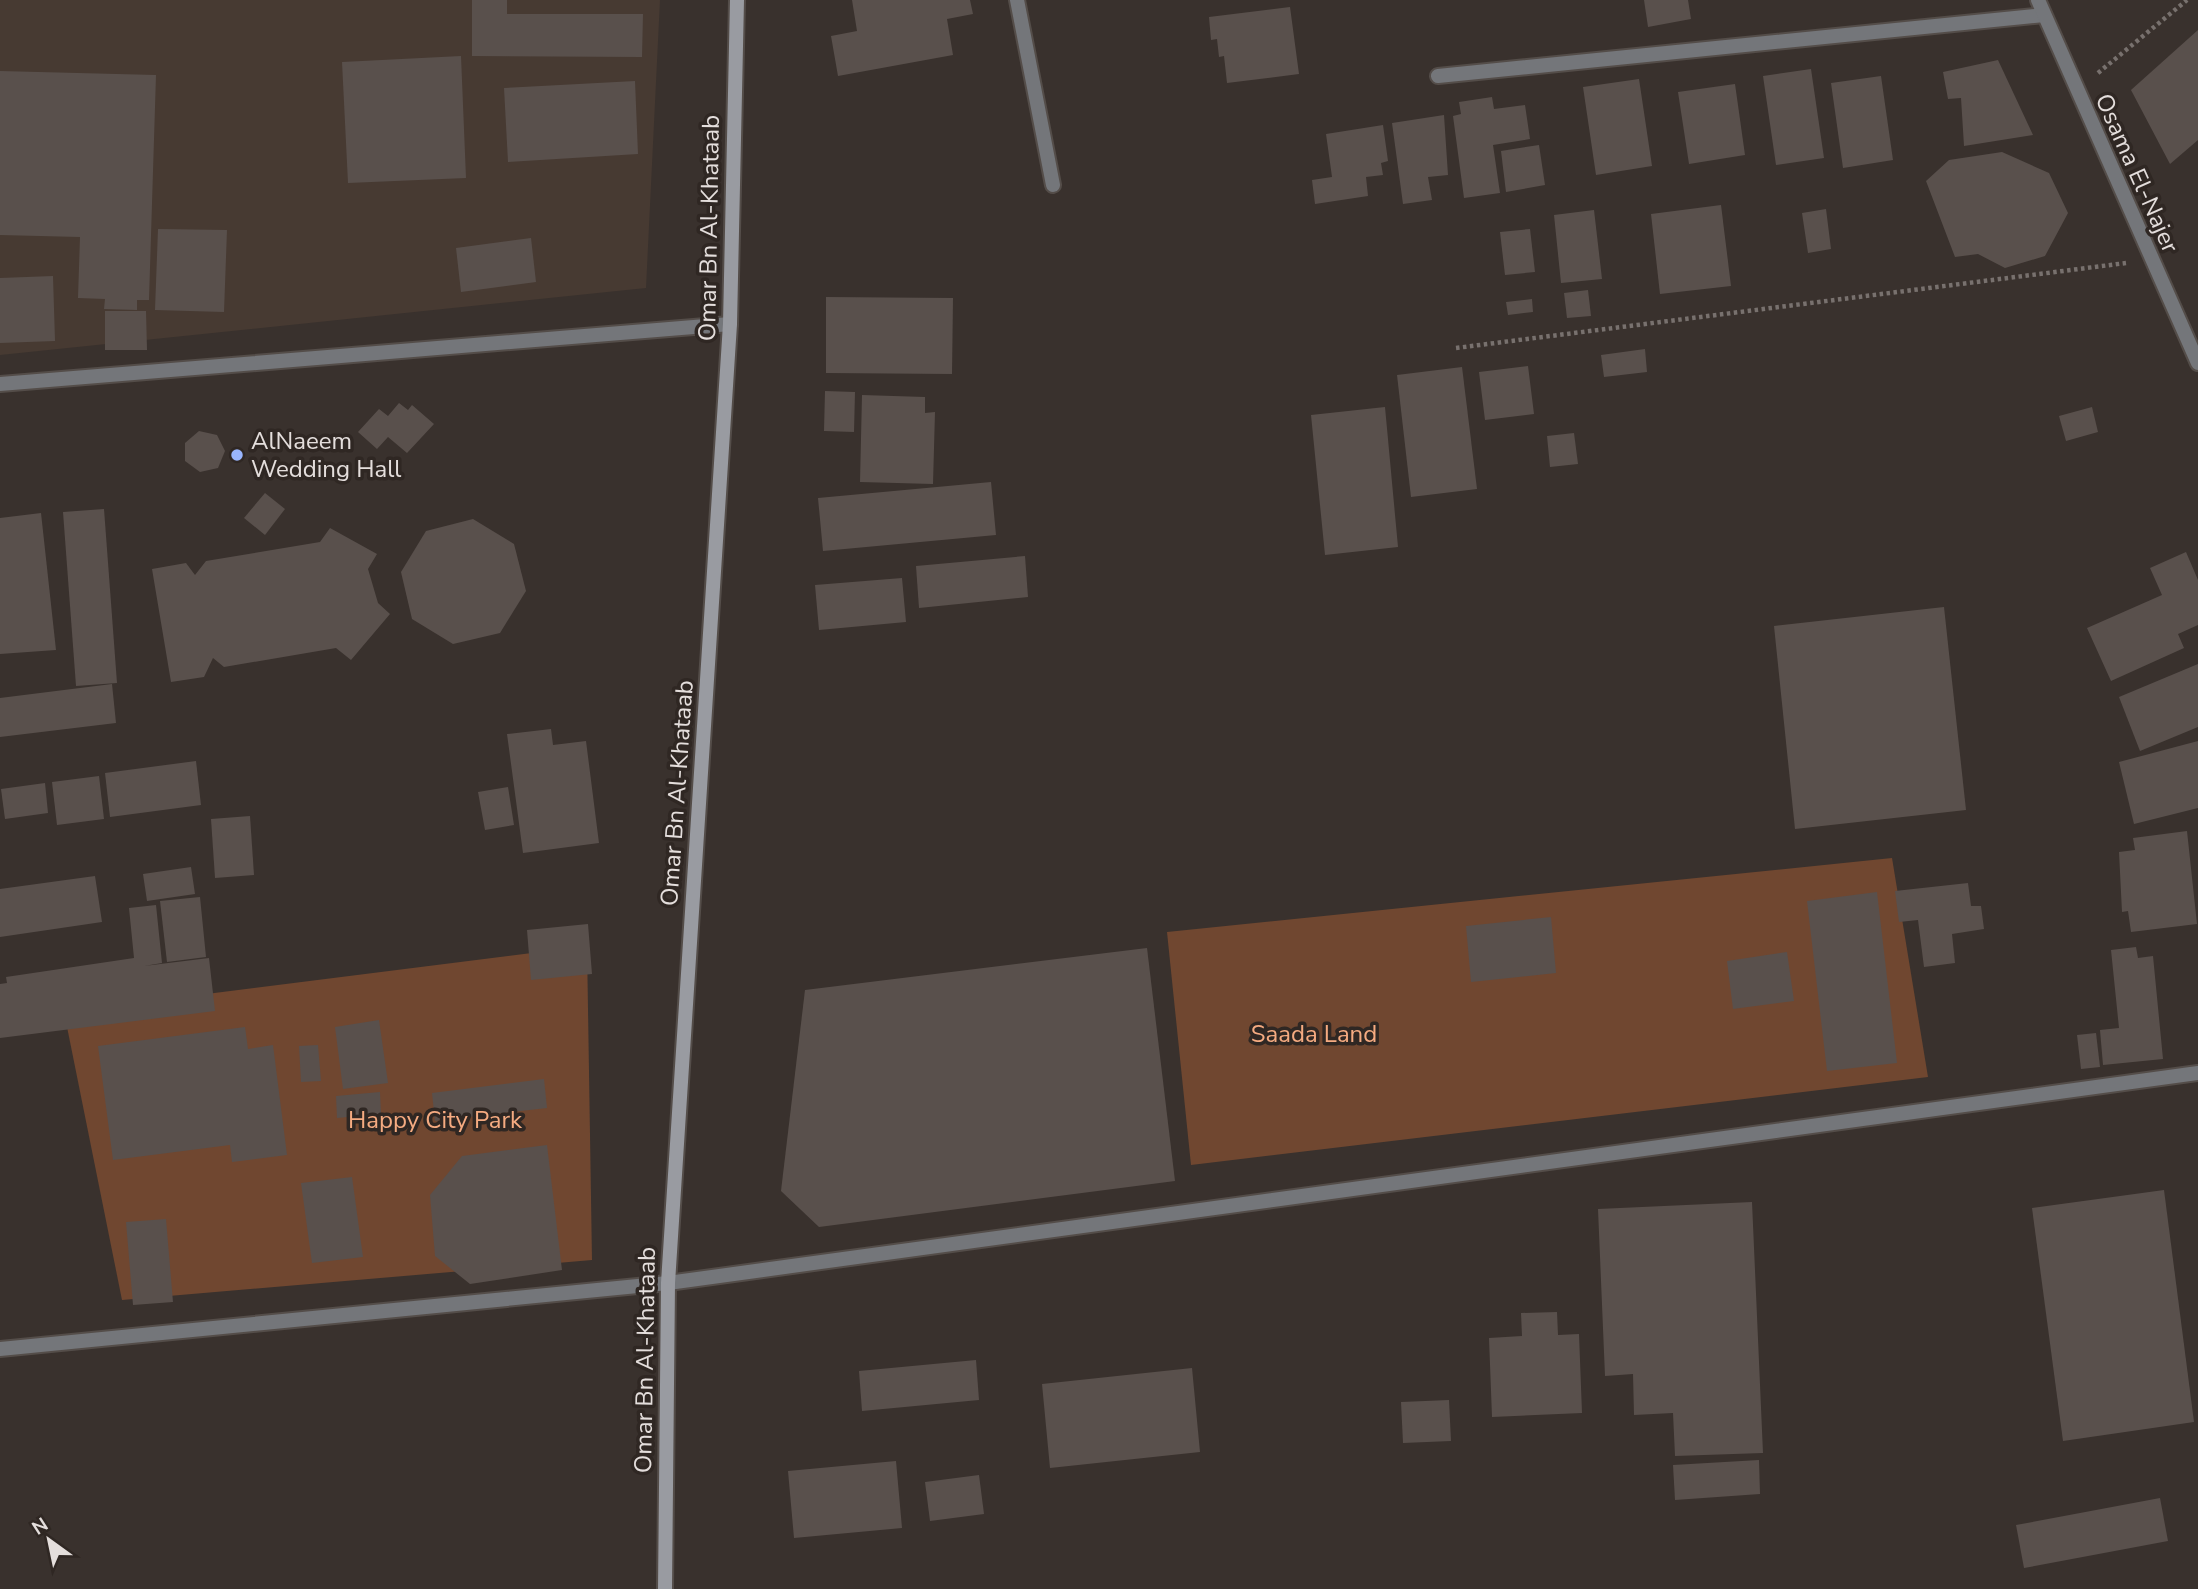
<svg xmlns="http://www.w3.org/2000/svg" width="2198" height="1589" font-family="'Nunito Sans',sans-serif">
<rect width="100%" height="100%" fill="#39312d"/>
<polygon fill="#473a32" points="0,0 660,0 646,288 0,355"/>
<g fill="#704730">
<polygon points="1892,858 1928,1077 1191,1165 1167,932"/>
<polygon points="587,946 592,1260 122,1300 64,1012"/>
</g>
<g fill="#59504c">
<polygon points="472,0 507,0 507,14 643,14 642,57 472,56"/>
<polygon points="852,0 970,0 973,14 947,19 953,55 838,76 831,36 857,31"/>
<polygon points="1644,0 1688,0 1691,19 1648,27"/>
<polygon points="1290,7 1299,74 1227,83 1224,56 1219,57 1217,39 1211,40 1209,17"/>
<polygon points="2198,30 2198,140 2170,164 2131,90"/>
<polygon points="461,56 466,178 348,183 342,62"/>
<polygon points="1998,60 2033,135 1964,146 1961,98 1948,99 1943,72"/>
<polygon points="1811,69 1824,158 1776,165 1763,76"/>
<polygon points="0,71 156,75 149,300 137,300 137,310 104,309 105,299 78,298 80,237 0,235"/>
<polygon points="1881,76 1893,160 1843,168 1831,83"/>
<polygon points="1639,79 1652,166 1596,175 1583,87"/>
<polygon points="635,81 638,154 508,162 504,88"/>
<polygon points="1735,84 1745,155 1689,164 1678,92"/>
<polygon points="1492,97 1494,109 1525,105 1530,139 1493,145 1500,193 1464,198 1453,116 1461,114 1459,102"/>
<polygon points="1444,115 1448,175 1428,177 1432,200 1403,204 1392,123"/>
<polygon points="1383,125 1388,161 1381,163 1383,175 1366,177 1368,196 1315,204 1312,180 1332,177 1326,134"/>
<polygon points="1539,145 1545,185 1506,192 1501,151"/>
<polygon points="2002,152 2049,173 2068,213 2045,256 2005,268 1978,254 1955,257 1926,181 1949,160"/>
<polygon points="1721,205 1731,286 1660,294 1651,214"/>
<polygon points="1826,209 1831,249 1808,253 1802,213"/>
<polygon points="1594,210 1602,279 1561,283 1554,215"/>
<polygon points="158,229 227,230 224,312 155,310"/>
<polygon points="1530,229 1535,272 1505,275 1500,232"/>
<polygon points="531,238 536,282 461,292 456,248"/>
<polygon points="53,276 55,341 0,343 0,278"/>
<polygon points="1588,290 1591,316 1567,318 1564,293"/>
<polygon points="826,297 953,298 952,374 826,373"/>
<polygon points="1532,299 1533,312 1508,315 1506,302"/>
<polygon points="105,311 146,311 147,350 105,350"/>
<polygon points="1645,349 1647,372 1604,377 1601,355"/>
<polygon points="1528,366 1534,414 1485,420 1479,372"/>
<polygon points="1462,367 1477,489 1411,497 1397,375"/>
<polygon points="825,391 855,392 854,432 824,431"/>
<polygon points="862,395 925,397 925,413 935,412 933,484 860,482"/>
<polygon points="399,403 408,410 412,405 434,424 407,453 388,437 377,449 358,432 379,409 388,416"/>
<polygon points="1385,407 1398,547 1325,555 1311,415"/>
<polygon points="2092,407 2098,432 2066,441 2059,416"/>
<polygon points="199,431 217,435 225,451 218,468 200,472 185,461 185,443"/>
<polygon points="1574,433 1578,464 1550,467 1547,436"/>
<polygon points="991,482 996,535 823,551 818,498"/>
<polygon points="265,493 285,509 265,535 244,518"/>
<polygon points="104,509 117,683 76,686 63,512"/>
<polygon points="41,513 56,650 0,654 0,518"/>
<polygon points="473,519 514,544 526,591 500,633 453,644 412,619 401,572 426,531"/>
<polygon points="330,528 377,554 368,569 378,603 390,614 351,660 336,648 224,667 213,658 204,677 171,682 152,569 186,563 195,575 206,561 320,542"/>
<polygon points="2186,552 2198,580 2198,625 2178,634 2184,648 2111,681 2087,628 2162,595 2150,568"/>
<polygon points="1025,556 1028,597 919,608 916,566"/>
<polygon points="902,578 906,622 819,630 815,585"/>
<polygon points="1944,607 1966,810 1795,829 1774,626"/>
<polygon points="2198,664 2198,727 2140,751 2119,697"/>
<polygon points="112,684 116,723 0,737 0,698"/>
<polygon points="551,729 553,745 586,741 599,843 523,853 507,734"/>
<polygon points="2198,741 2198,808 2134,824 2119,762"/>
<polygon points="196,761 201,805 110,817 105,773"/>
<polygon points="99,776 104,819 57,825 52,782"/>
<polygon points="45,783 48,813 5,819 1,789"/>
<polygon points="508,787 514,825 485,830 478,792"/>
<polygon points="250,816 254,875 215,878 211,819"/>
<polygon points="2187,831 2197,924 2131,932 2128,911 2122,912 2119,852 2135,850 2133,838"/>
<polygon points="191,867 195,894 147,901 143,874"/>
<polygon points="95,876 102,922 0,937 0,889"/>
<polygon points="1968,883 1971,906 1981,906 1984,929 1952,934 1955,963 1924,967 1918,920 1899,922 1895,891"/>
<polygon points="1877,892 1897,1063 1827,1071 1807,901"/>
<polygon points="200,897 206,957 167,962 160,901"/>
<polygon points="156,905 162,963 144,966 209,958 215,1011 0,1038 0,984 7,983 6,977 134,958 129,908"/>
<polygon points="1551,917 1556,973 1471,982 1466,926"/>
<polygon points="588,924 592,974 531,980 527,930"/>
<polygon points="2136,947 2138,958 2153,956 2163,1059 2103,1065 2100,1030 2119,1028 2111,950"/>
<polygon points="1147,948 1175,1181 819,1227 781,1191 805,990"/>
<polygon points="1787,952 1794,1001 1733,1009 1727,961"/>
<polygon points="379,1020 388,1083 343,1089 335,1027"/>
<polygon points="245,1027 248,1049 273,1045 287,1155 232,1162 230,1145 113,1160 98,1046"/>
<polygon points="2096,1033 2100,1067 2081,1069 2077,1035"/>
<polygon points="318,1045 321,1081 301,1082 299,1046"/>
<polygon points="544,1079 547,1108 435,1121 432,1093"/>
<polygon points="380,1092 381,1114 337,1118 336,1096"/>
<polygon points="547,1145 562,1270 470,1284 435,1256 430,1195 462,1156"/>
<polygon points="352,1177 363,1257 312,1263 301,1183"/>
<polygon points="2164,1190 2194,1422 2063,1441 2032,1208"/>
<polygon points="1752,1202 1763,1453 1675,1456 1673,1413 1634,1415 1633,1374 1605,1376 1598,1209"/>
<polygon points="166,1219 173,1302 133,1305 126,1222"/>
<polygon points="1557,1312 1558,1335 1579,1334 1582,1413 1492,1417 1489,1338 1522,1336 1521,1313"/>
<polygon points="976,1360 979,1400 862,1411 859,1371"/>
<polygon points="1192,1368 1200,1452 1050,1468 1042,1384"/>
<polygon points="1449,1400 1451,1441 1403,1443 1401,1402"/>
<polygon points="1759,1460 1760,1494 1675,1500 1673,1465"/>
<polygon points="896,1461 902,1528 794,1538 788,1471"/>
<polygon points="979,1475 984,1514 930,1521 925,1482"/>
<polygon points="2160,1498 2168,1541 2024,1568 2016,1525"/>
</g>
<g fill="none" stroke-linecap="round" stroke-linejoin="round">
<defs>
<g id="lane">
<polyline points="1017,0 1053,185"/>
<polyline points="1438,76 2044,15"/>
<polyline points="0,384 730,324"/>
<polyline points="0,1349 668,1283"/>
</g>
<g id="street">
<polyline points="2038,0 2198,363"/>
<polyline points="668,1283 2198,1073"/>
</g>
<polyline id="secondary" points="665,1589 668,1283 730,324 737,0"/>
</defs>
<use href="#lane" stroke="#544d49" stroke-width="18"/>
<use href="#street" stroke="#544d49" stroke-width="18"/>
<use href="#secondary" stroke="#544d49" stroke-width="18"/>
<g stroke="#78716e" stroke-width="4.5" stroke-dasharray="3.5 3.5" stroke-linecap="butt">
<polyline points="2098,73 2187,0"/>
<polyline points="1456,348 2126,263"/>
</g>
<use href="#lane" stroke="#74767a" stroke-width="14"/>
<use href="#street" stroke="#74767a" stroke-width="14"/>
<use href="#secondary" stroke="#999ba1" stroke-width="14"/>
</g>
<circle fill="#99b5fd" stroke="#2f2723" stroke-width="2.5" cx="237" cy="455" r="7"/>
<g text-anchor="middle" stroke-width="7" stroke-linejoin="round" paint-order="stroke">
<g font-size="24" fill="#e4dedc" stroke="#2f2723">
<text transform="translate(2137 173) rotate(66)" y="8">Osama El-Najer</text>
<text transform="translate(709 228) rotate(-89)" y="8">Omar Bn Al-Khataab</text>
<text transform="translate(677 793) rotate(-86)" y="8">Omar Bn Al-Khataab</text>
<text transform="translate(645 1360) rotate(-89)" y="8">Omar Bn Al-Khataab</text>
</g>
<g font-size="24" fill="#e4dedc" stroke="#2f2723" text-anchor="start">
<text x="251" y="449">AlNaeem<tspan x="251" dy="28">Wedding Hall</tspan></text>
</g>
<g font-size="24" fill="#f5ab81" stroke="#2f2723">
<text x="1314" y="1042">Saada Land</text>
<text x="435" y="1128">Happy City Park</text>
</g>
</g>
<g transform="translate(49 1540) rotate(327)" stroke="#2f2723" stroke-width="5" paint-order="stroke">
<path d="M0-5L12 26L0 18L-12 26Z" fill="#e4dedc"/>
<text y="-10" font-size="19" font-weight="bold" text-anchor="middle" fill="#e4dedc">N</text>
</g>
</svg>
